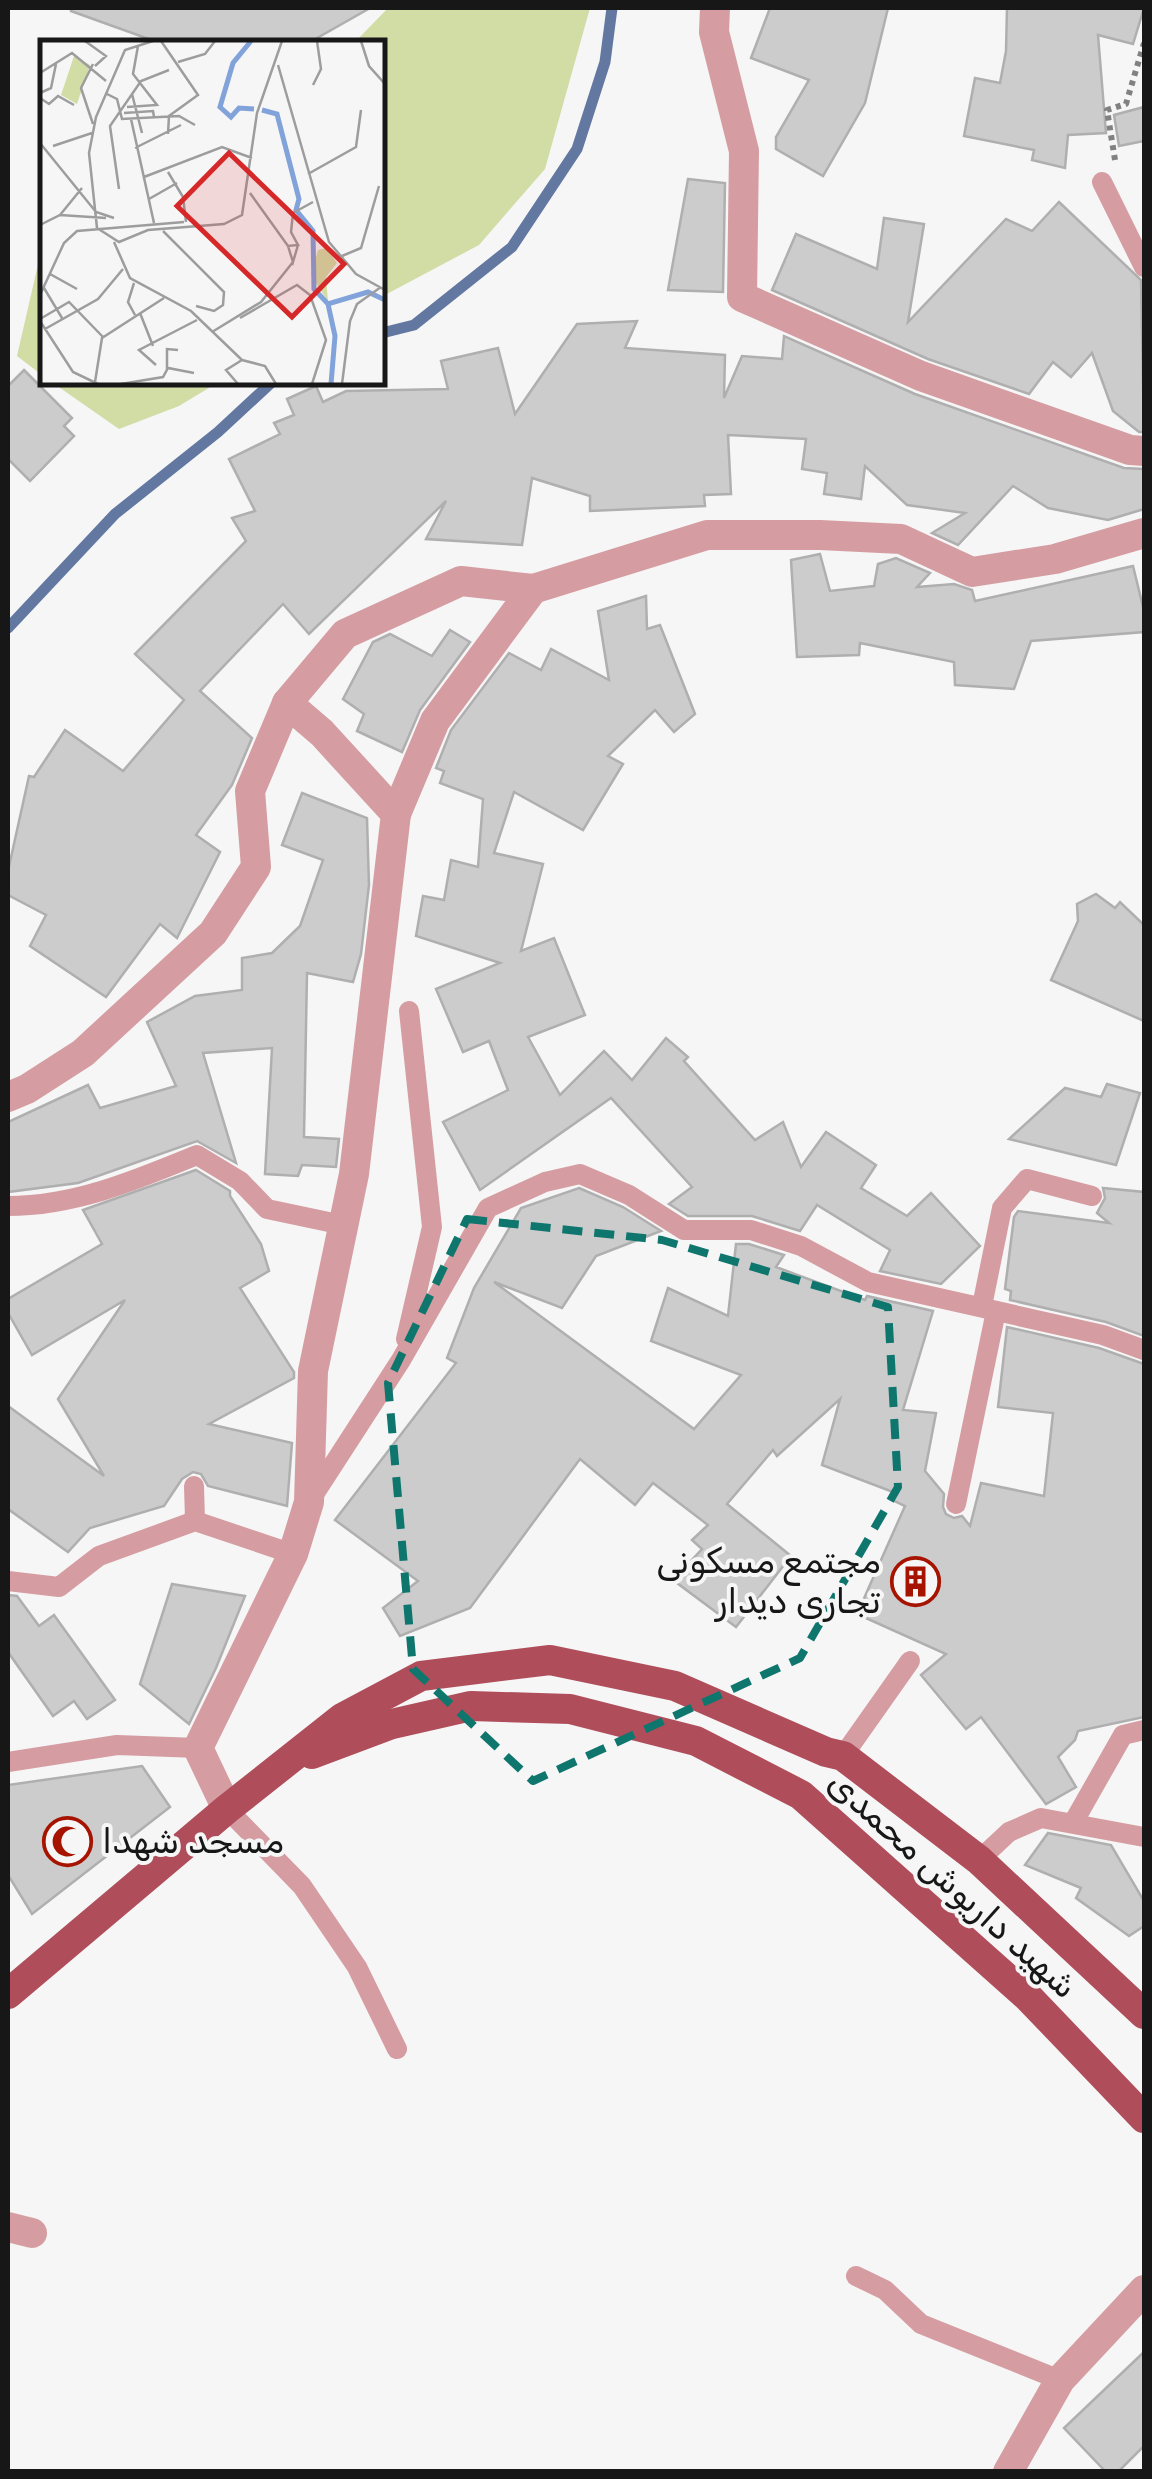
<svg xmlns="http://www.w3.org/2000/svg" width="1152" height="2479" font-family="Rubik,Vazirmatn,sans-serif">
<rect width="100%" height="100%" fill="#f6f6f7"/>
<g fill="#d2dca5">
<polygon points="388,8 590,8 545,169 479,245 383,296 382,42 355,42"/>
<polygon points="42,247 42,375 17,356"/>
<polygon points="53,383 217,383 179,406 119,429"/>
</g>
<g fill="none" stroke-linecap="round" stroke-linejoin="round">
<g stroke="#6278a0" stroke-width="11">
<polyline points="382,333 414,325 512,247 577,149 605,62 612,8"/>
<polyline points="8,628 115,514 218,432 272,382"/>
</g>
</g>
<g fill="#cccccd" stroke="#afafb0" stroke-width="2.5">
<polygon points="71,8 370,8 310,42 157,42 71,11"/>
<polygon points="770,8 888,8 865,103 823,176 776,149 776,137 809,80 751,58"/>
<polygon points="1007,8 1144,8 1133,44 1098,35 1106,133 1068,135 1065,168 1032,160 1034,150 964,136 975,78 1000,83 1006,51"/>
<polygon points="1144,107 1144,141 1119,146 1114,115"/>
<polygon points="688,179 725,183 723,292 668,290"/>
<polygon points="1059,202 1141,280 1144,432 1139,432 1113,411 1092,353 1071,377 1053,362 1029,394 928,359 772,290 796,234 877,269 884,218 924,224 908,322 1006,219 1032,231"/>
<polygon points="637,321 625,348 725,355 724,398 742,356 782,359 784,336 915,394 1124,468 1144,469 1144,509 1108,520 1048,508 1013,486 958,545 932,533 965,513 907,505 865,466 861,499 824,494 827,473 802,469 806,439 728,435 731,494 704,495 705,506 590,511 590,496 532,478 522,545 426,539 446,501 309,634 283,604 200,691 252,738 232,785 196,835 220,852 177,938 160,924 106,997 30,946 46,915 8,895 8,871 29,776 34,777 65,730 123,771 184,700 135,654 246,541 232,518 255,511 229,459 280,434 274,423 294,415 287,399 316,386 323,402 346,391 448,389 441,361 498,348 515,414 577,324"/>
<polygon points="24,370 72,418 64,426 74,436 30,481 8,459 8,386"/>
<polygon points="820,554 830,591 874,586 878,564 896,558 930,573 917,587 954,584 972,590 975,601 1133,566 1144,611 1144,632 1031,641 1014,689 955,685 954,662 860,643 859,655 797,657 791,560"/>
<polygon points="646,596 647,629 660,625 695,714 674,732 655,710 608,756 623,764 583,830 514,792 494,853 543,864 521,951 554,938 585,1015 528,1037 560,1095 604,1051 632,1080 666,1038 688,1057 684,1061 755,1140 783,1122 801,1167 826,1132 876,1165 861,1188 907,1216 931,1193 980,1246 941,1284 880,1271 890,1250 817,1205 800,1231 752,1216 688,1216 669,1204 692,1187 611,1098 480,1190 443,1122 508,1090 489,1041 463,1052 436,989 500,963 416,936 423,896 444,900 451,860 478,867 483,799 440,783 444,771 436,768 451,730 509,653 541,670 551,649 609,680 598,611"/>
<polygon points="450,630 470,642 420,710 402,752 357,731 364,714 343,699 373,642 390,634 432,656"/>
<polygon points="302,793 367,818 369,885 361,954 353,982 307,973 304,1137 339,1139 336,1167 302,1165 298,1176 265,1174 272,1048 203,1053 236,1163 197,1141 78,1183 8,1192 8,1122 88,1085 100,1108 176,1086 147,1022 195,996 242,990 242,958 272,953 300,926 323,860 282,845"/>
<polygon points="1096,894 1115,908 1120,902 1144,925 1144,1021 1051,980 1078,921 1077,904"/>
<polygon points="1107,1084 1140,1093 1116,1165 1009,1139 1065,1088 1101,1097"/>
<polygon points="196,1170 230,1191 230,1196 261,1244 269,1271 240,1288 294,1372 294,1378 209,1424 292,1443 287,1506 208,1486 201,1474 193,1472 182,1479 164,1506 90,1528 68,1552 8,1509 8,1406 104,1476 58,1399 125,1300 32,1355 8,1313 8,1299 102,1244 83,1210"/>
<polygon points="579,1188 623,1207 661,1231 596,1256 562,1308 494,1282 694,1429 741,1375 651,1341 668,1288 728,1316 736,1244 749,1244 784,1255 776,1267 865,1300 867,1296 933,1311 903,1410 936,1413 925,1471 944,1494 943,1507 946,1514 954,1518 962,1516 970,1526 981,1483 1044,1496 1053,1413 998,1407 1007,1327 1099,1348 1144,1364 1144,1717 1078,1731 1075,1740 1058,1757 1076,1787 1046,1804 981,1717 966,1729 921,1675 946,1654 857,1614 905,1506 890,1499 893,1492 822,1465 840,1399 777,1456 773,1450 727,1504 791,1556 736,1627 673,1580 702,1549 692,1540 708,1525 653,1483 635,1505 580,1459 470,1608 400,1636 383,1608 418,1581 335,1520 456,1363 447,1358 474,1288 521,1208"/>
<polygon points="1103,1188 1144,1192 1144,1336 1106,1322 1010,1300 1011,1291 1005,1289 1014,1217 1018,1211 1109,1223 1097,1213 1105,1198"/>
<polygon points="172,1584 245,1596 216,1668 189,1724 140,1684"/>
<polygon points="8,1595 17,1596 39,1626 54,1615 115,1700 87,1719 74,1701 53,1716 8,1652"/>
<polygon points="142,1766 170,1807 32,1914 8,1875 8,1785"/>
<polygon points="1048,1833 1111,1845 1144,1901 1144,1926 1129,1936 1076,1898 1081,1888 1025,1865"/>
<polygon points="1144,2352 1144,2446 1118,2472 1106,2472 1064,2428"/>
</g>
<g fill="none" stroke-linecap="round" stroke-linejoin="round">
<polyline stroke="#818182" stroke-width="6" stroke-dasharray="5 5" stroke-linecap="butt" points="1115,160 1107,110 1126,104 1144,43"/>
<g stroke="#d59da1" stroke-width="20">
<polyline points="1102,182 1144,267"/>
<path d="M8,1206C75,1206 136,1180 197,1155L240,1181L267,1209L343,1225"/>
<polyline points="982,1306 1002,1208 1027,1179 1092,1196"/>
<polyline points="406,1339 432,1227 409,1011"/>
<polyline points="194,1486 195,1521"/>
<polyline points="311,1499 401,1360 488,1208 545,1182 580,1174 629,1195 684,1230 751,1230 801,1246 868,1282 1103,1335 1144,1350"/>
<polyline points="956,1504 996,1311"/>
<polyline points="8,1581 59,1587 99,1556 195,1521 293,1554"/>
<polyline points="843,1756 910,1661"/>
<polyline points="8,1762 117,1745 198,1748"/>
<polyline points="227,1809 302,1886 357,1967 397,2049"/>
<polyline points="1073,1823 1123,1735 1144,1730"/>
<polyline points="979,1860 1009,1832 1041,1818 1144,1837"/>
<polyline points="856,2276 885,2290 921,2324 1060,2380"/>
</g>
<g stroke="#d59da1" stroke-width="30">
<polyline points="715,8 714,32 744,151 742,297 921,376 1130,450 1144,451"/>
<polyline points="533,589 707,535 820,535 901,539 972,572 1055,559 1144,533"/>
<polyline points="287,703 345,634 461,581 533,589 435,721 396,814"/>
<polyline points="8,1097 27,1089 83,1053 213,933 256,867 250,791 287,703 322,733 396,814 354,1174 313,1371 309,1502 293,1554 198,1748 227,1809"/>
<polyline points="8,2227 32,2233"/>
<polyline points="1008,2472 1060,2380 1144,2290"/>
</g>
<g stroke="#af4e5a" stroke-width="30">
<polyline points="312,1754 392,1724 471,1706 570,1709 696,1741 801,1795 1028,1997 1144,2118"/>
<polyline points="8,1994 227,1809 342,1718 421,1676 550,1660 675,1686 826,1752 843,1756 979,1860 1144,2014"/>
</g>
</g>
<path fill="none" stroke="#0f766e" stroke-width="8" stroke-dasharray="20 12" stroke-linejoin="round" d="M467,1219L662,1240L888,1307L898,1487L800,1658L533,1781L413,1669L388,1383Z"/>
<defs>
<symbol id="building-ring" viewBox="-11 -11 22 22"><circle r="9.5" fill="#f6f6f7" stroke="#a61400" stroke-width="1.5"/><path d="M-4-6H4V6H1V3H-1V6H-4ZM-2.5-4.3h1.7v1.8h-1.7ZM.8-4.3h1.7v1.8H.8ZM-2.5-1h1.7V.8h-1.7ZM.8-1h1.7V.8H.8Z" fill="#a61400"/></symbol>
<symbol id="mosque-ring" viewBox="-11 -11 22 22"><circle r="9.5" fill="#f6f6f7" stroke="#a61400" stroke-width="1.5"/><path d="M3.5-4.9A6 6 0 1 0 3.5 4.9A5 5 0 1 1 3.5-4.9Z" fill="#a61400"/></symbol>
</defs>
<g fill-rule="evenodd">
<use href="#building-ring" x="888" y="1554" width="55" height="55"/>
<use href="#mosque-ring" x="40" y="1814" width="55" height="55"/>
</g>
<g text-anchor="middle" stroke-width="8" stroke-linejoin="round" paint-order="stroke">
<g font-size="35" fill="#171718" stroke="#f6f6f7" text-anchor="end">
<text x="881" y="1573">مجتمع مسکونی<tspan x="881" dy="40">تجاری دیدار</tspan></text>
<text x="102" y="1853" text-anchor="start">مسجد شهدا</text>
</g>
<g font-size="35" fill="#171718" stroke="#f6f6f7">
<text transform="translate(953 1884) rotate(42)" y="12">شهید داریوش محمدی</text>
</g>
</g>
<g transform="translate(40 40)">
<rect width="345" height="345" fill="#f6f6f7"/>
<path d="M34,16L50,25L37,64L21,55ZM286,208L297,223L286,237L288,262L271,235L278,210Z" fill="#d2dca5"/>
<path fill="none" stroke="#82a2da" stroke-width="5" d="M211,1L193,23L180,67L191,77L199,68L214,69M222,70L237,74L259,159L256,170L273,191L274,249L288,264L328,252L345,260M288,264L295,296L291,344"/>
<path fill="none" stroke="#9d9d9e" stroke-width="2.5" d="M45,1L66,16L55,26M121,1L158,55L129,76L128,94M321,1L329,26L345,44M138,22L165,14L175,1M53,24L41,48L53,84M238,25L289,202L316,234L345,250M0,33L32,13L66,41M273,45L281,29L277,1M0,53L11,48L16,24M67,54L77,59L82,79L139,76L155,85M92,54L102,93M0,58L9,64L18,56L34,65M87,67L117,65L93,34L98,6M84,73L113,71L114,77M91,79L114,183M0,103L56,172L74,178M13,106L52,93M95,108L141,85M128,132L143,157L146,182M268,134L316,107L321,70M104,137L182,107L212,118M79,149L70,86L101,41L129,30M210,153L248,206L258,205L251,192L253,173L273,162M109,159L137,143M20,175L42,148M0,185L20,175L66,178M57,188L79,202L108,190L184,184L202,175L217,73L242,1M57,188L49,113L56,77L85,10L113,1M123,191L184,252L183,265L174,271L156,266M74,202L90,238L151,271L202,320L225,326L236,344M248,206L253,222L258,205M302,216L321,208L339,146M10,234L37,249M94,243L88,262L95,275M4,248L22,278M0,255L24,203L37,191L144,182M100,273L113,306M200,278L257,245L270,255L286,300L272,344M0,279L29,262L63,297M0,281L33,332L58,344M5,289L58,259L83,229M172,292L221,262L253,222M116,325L99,310L157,280M127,330V309L138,310M55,342L62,298L124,258M81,344L123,337L128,328L154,333M198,344L186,330L202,320M302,344L310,281L317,264L341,247"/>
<path fill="#d62828" fill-opacity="0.15" stroke="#d62828" stroke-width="5" d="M189,113L304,224L252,277L137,166Z"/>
<rect width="345" height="345" fill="none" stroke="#171718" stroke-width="5"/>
</g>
<rect width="1152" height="2479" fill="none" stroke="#171718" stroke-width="20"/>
</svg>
